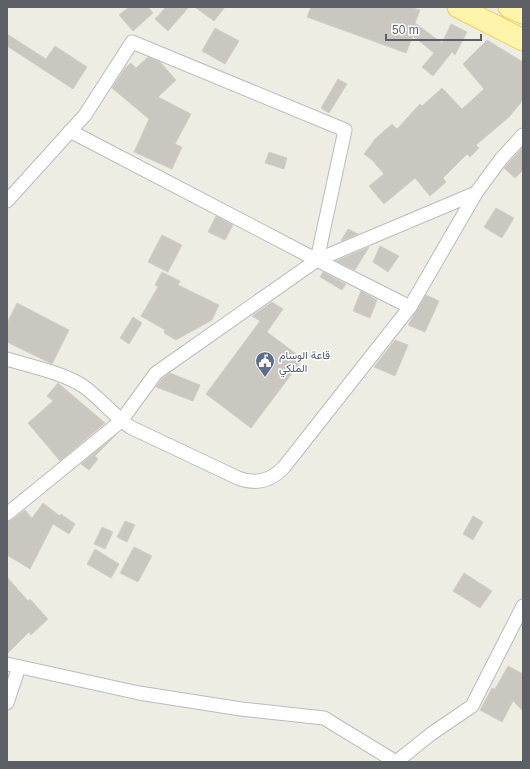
<svg xmlns="http://www.w3.org/2000/svg" width="530" height="769" font-family="Arial,Vazirmatn,sans-serif">
<rect width="100%" height="100%" fill="#eeede4"/>
<g fill="#cac7c1" stroke="#d3cfc3">
<polygon points="129,7 148,7 153,13 133,31 119,15"/>
<polygon points="166,7 189,7 168,31 155,19"/>
<polygon points="195,7 225,7 214,21"/>
<polygon points="311,7 410,7 420,10 415,23 442,43 451,24 467,32 455,55 452,52 433,76 422,67 434,53 413,36 406,53 307,17"/>
<polygon points="215,28 239,41 225,64 202,51"/>
<polygon points="7,34 46,59 55,46 87,67 73,89 7,46"/>
<polygon points="487,40 523,62 523,100 509,117 476,145 479,148 470,157 467,154 443,178 446,182 430,196 415,178 384,204 369,186 384,174 372,160 364,154 375,139 392,124 397,129 420,104 422,106 442,88 462,109 484,89 463,64"/>
<polygon points="148,57 160,62 176,80 158,97 191,114 175,144 182,147 172,169 134,152 149,119 112,88 125,68 131,63 136,68"/>
<polygon points="338,79 347,84 329,113 321,108"/>
<polygon points="523,147 523,170 515,178 504,168"/>
<polygon points="269,152 287,158 284,169 265,163"/>
<polygon points="496,208 514,218 502,238 484,227"/>
<polygon points="216,216 233,225 225,240 208,232"/>
<polygon points="348,229 358,234 341,241"/>
<polygon points="162,235 182,245 168,272 148,262"/>
<polygon points="380,246 399,256 388,272 373,262"/>
<polygon points="369,247 355,270 336,261"/>
<polygon points="162,272 180,281 178,285 219,305 212,320 176,340 164,333 165,330 141,316 158,287 155,285"/>
<polygon points="323,272 346,284 342,290 320,277"/>
<polygon points="361,291 377,300 370,318 353,311"/>
<polygon points="426,295 439,301 425,332 408,325"/>
<polygon points="272,302 283,309 267,332 303,359 251,428 206,394 260,321 252,316"/>
<polygon points="17,303 69,330 52,364 7,342 7,323"/>
<polygon points="133,317 142,323 129,344 120,338"/>
<polygon points="395,340 408,345 395,376 374,367"/>
<polygon points="170,373 200,385 193,401 156,387 162,379"/>
<polygon points="58,383 105,423 60,461 28,423 53,401 47,396"/>
<polygon points="116,435 95,456 98,459 89,470 81,464"/>
<polygon points="43,503 60,516 61,514 75,524 69,534 53,524 30,569 7,555 7,522 12,520 25,510 32,518"/>
<polygon points="473,516 483,522 473,540 463,534"/>
<polygon points="125,521 135,525 127,542 117,537"/>
<polygon points="102,527 113,532 105,549 94,544"/>
<polygon points="134,547 152,556 138,582 120,573"/>
<polygon points="95,549 119,564 111,578 87,564"/>
<polygon points="464,573 492,591 480,608 453,591"/>
<polygon points="7,577 28,601 30,599 48,619 31,635 29,632 7,654"/>
<polygon points="508,666 523,674 523,711 513,701 502,722 480,710 492,688 495,689"/>
</g>
<g fill="none" stroke-linecap="round" stroke-linejoin="round">
<defs>
<g id="minor">
<polyline points="70,131 317,260"/>
<polyline points="7,201 85,115 132,42 345,130 317,260"/>
<polyline points="317,260 476,193"/>
<path d="M7,359C30,366 64,373 83,386C100,398 113,415 130,427L238,478C256,485 271,481 284,467L410,307L476,193L501,159L523,135"/>
<polyline points="7,514 121,421 156,373 317,260 410,307"/>
<polyline points="7,664 139,693 241,709 324,718 396,762 431,734 472,706 523,606"/>
<polyline points="7,703 19,667"/>
</g>
<g id="primary">
<polyline points="458,7 523,40"/>
<polyline points="509,7 523,13"/>
</g>
</defs>
<use href="#minor" stroke="#b9bbc0" stroke-width="15"/>
<use href="#primary" stroke="#efce5d" stroke-width="23"/>
<use href="#minor" stroke="#fff" stroke-width="13"/>
<use href="#primary" stroke="#fef5aa" stroke-width="21"/>
</g>
<defs>
<symbol id="civic-pin" viewBox="-11 -11 22 30"><path d="M0 17L-7.5 6A9.5 9.5 0 1 1 7.5 6Z" fill="#5c6f8a" stroke="#fff"/><path d="M-.6-6.5H3V-4.5H.6V-3L4-1V1h2V6H-6V1h2V-1L-.6-3ZM-1.2 2.5V6h2.4V2.5Z" fill="#fff"/></symbol>
</defs>
<g fill-rule="evenodd">
<use href="#civic-pin" x="254" y="350" width="22" height="30"/>
</g>
<g text-anchor="middle" stroke-width="3" stroke-linejoin="round" paint-order="stroke">
<g font-size="11" fill="#4e5e75" stroke="#fff" text-anchor="start">
<text x="279" y="359">قاعة الوسام<tspan x="279" dy="13">الملكي</tspan></text>
</g>
</g>
<rect width="530" height="769" fill="none" stroke="#5c5f65" stroke-width="16"/>
<path d="M386 34v6h95v-6" fill="none" stroke="#5c5f65" stroke-width="2"/>
<text x="392" y="34" font-size="12" fill="#5c5f65" stroke="#ffffff" stroke-width="3" paint-order="stroke">50 m</text>
</svg>
